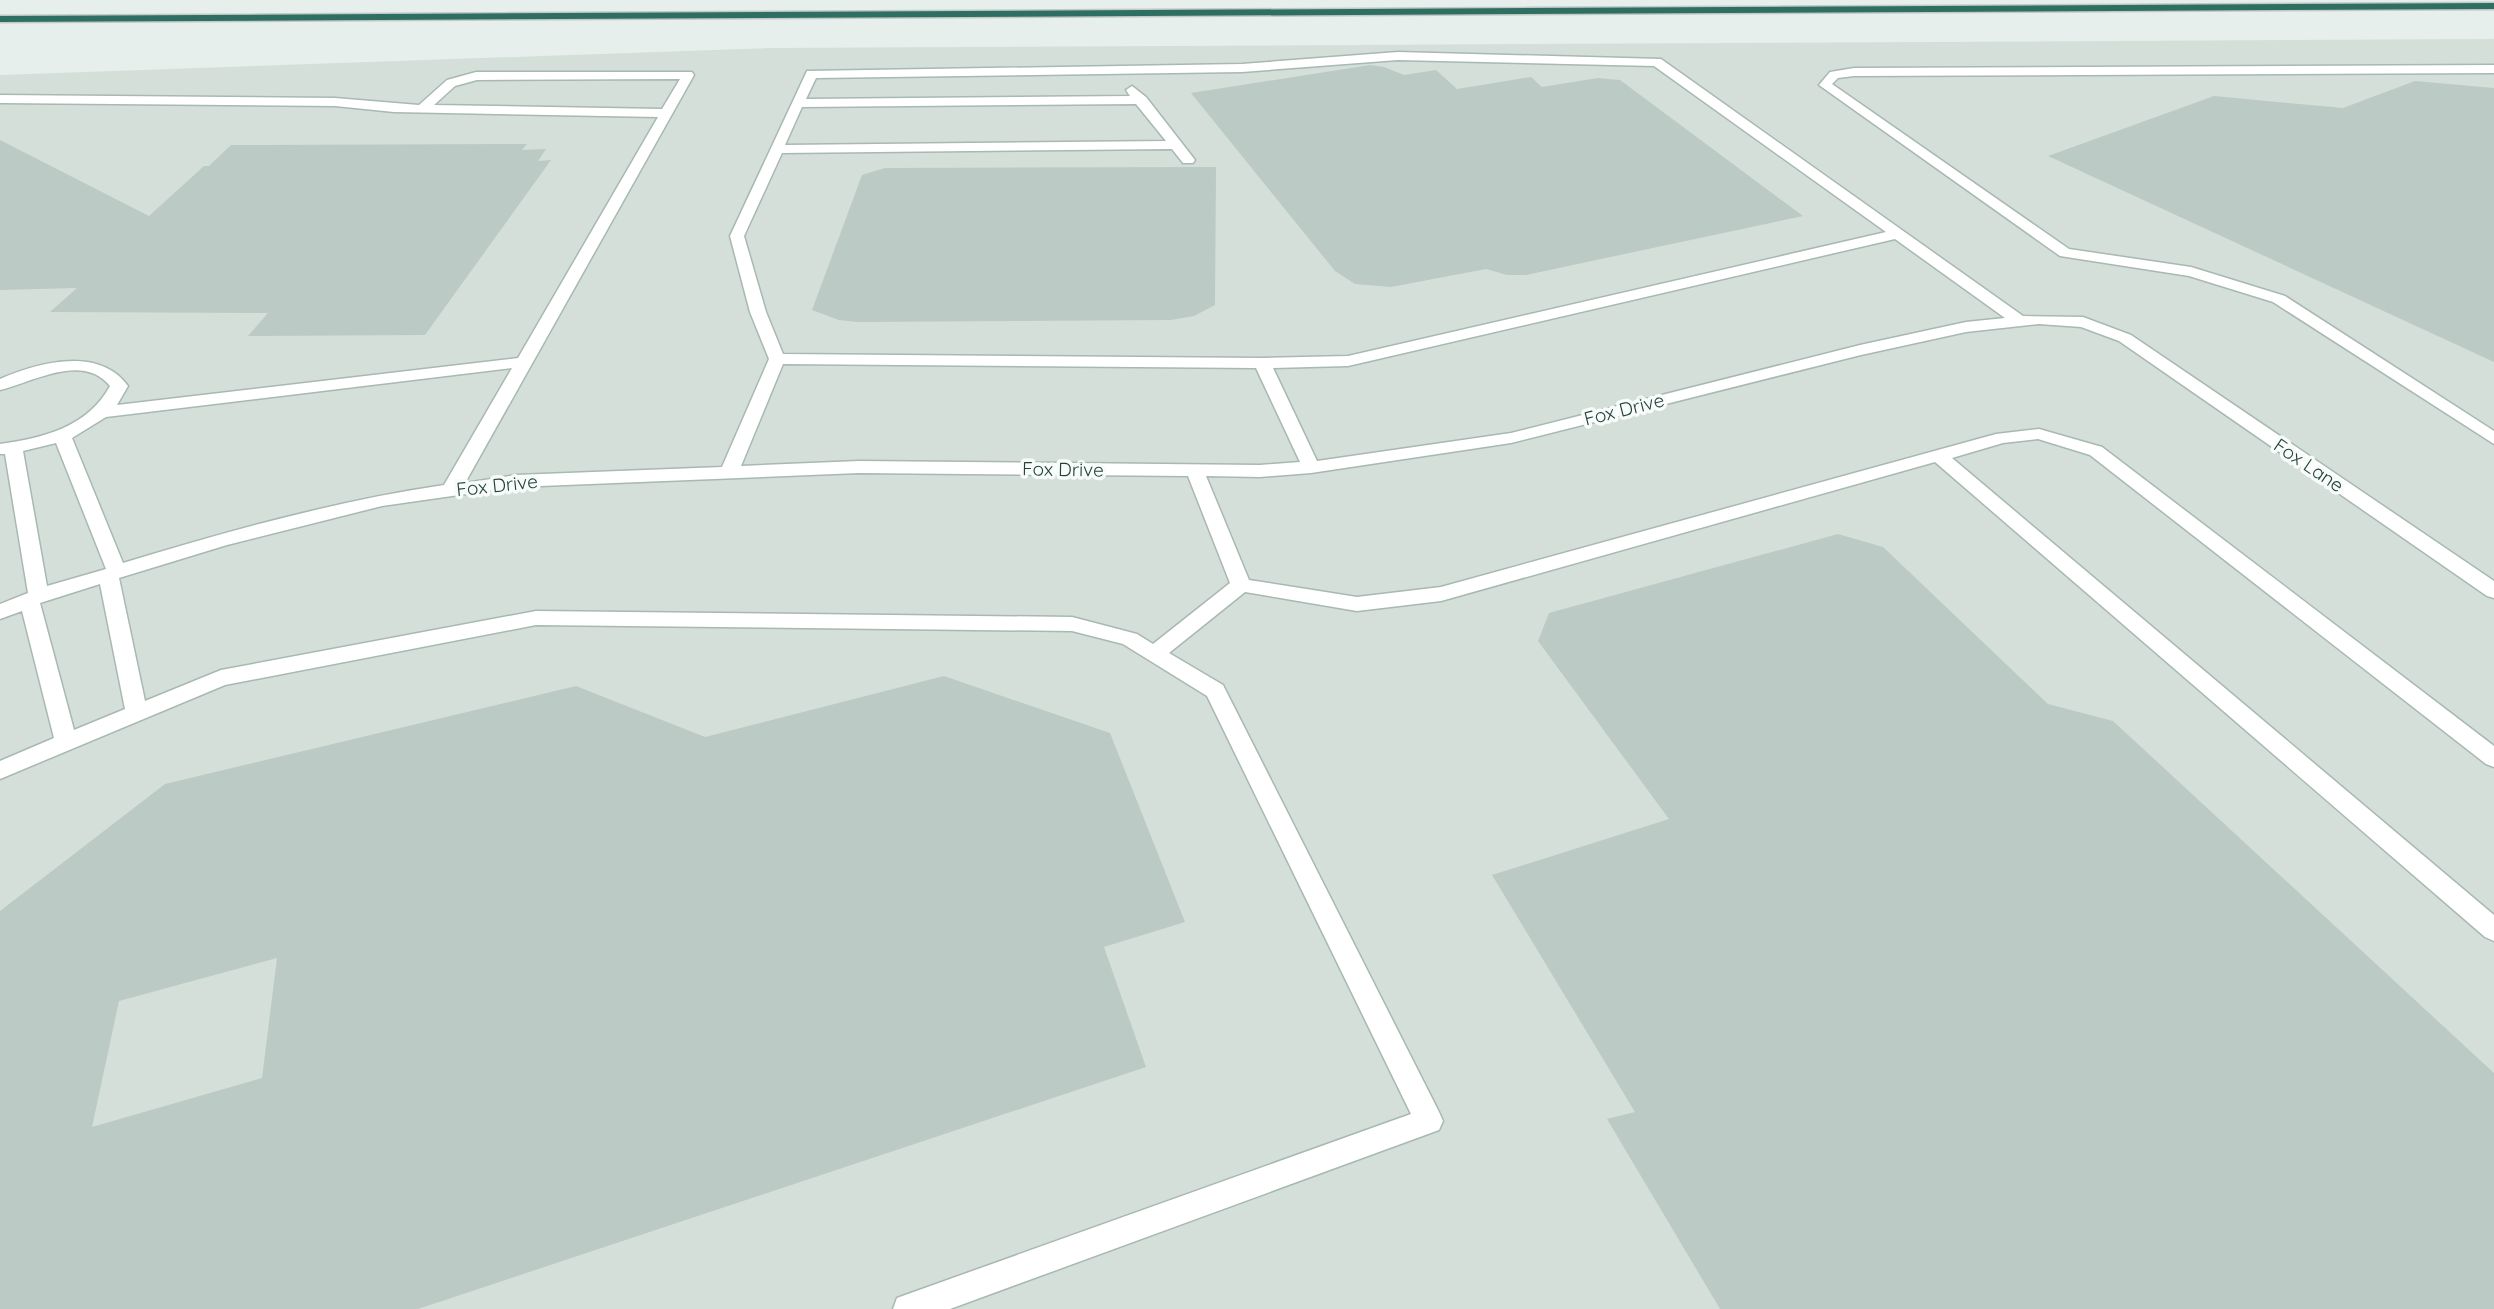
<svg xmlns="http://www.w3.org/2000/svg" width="2494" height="1309" font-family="Quicksand,sans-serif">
<rect width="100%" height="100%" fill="#e6efeb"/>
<polygon fill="#d4dfda" points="2494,39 2494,1309 0,1309 0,75 770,48"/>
<g fill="#bbcac4" fill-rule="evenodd">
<polygon points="1370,65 1384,67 1404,75 1436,70 1457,89 1531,77 1542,87 1598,78 1620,80 1803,216 1526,275 1507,275 1486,269 1391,287 1355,284 1335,271 1191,93"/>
<polygon points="2415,81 2494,88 2494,362 2048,156 2214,96 2343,108"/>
<polygon points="0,140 149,216 204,166 209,166 231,145 527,144 522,150 546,149 538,161 551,160 425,335 248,336 268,313 50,312 77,288 0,290"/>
<polygon points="1216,167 1215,305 1194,316 1171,320 857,322 839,320 812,310 862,175 885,168"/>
<polygon points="1838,534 1883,547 2048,704 2113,721 2494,1073 2494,1309 1720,1309 1607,1119 1635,1112 1492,875 1669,819 1538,641 1549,613"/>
<path d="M944,676L1110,733L1185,922L1104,947L1146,1067L418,1309H0V911L165,784L576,686L705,737ZM277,958L262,1078L92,1127L119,1001Z"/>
</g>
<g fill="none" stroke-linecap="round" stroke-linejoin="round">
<defs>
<g id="minor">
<path d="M1398,52L1661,59L2023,316L2083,317L2131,335L2494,581V598L2487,596L2119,341L2081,327L2039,324L1966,332L1861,355L1511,443L1311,473L1260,477L1206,476L1249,580L1357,597L1441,587L1996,434L2039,429L2102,447L2494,746V767L2486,764L2090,455L2038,439L2003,443L1952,458L2494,915V941L2485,937L1935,462L1441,601L1357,611L1245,592L1169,653L1223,685L1226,691L1439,1112L1443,1121L1439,1130L950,1309H893L897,1298L908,1294L1411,1114L1207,696L1123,644L1072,631L536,625L225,685L0,779V761L54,738L22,611L0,619V604L28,593L5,454H0V444C43,438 88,427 110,386C83,352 33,382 0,390V379C39,362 99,346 128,386L117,405L518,358L658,117L394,112L335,106L0,103V95L335,98L419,105L447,80L476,72H692L694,75L465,483L516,475L722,467L769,359L750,312L730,236L807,71L1242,64ZM1398,60L1654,66L1886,232L1348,356L1262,358L783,354L766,312L744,236L782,153L1172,149L1183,163H1193L1195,160L1146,97L1132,86L1126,90L1130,96L806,99L816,78L1242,72ZM680,79L662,109L434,105L455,86L477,80ZM1136,104L1166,141L785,145L802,107ZM1895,239L2005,318L1966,322L1860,345L1511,433L1317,461L1273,368L1348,366ZM783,364L1256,368L1300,462L1260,465L859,461L741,466ZM512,368L444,485C335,501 229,531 123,563L72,438L106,417ZM56,443L106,569L47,586L23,451ZM859,473L1188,476L1230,583L1153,644L1137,634L1072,617L536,611L221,670L145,701L119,578L227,545L382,506L516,487ZM100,584L125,709L74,730L40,603Z"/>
<polygon points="2494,65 2494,73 1854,76 1838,78 1832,84 2069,249 2191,267 2285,296 2494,431 2494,444 2273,302 2189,276 2060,256 1819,85 1830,72 1854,68"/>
</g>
<polygon id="highway" points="2494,3 2494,9 0,22 0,16"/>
</defs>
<use href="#minor" stroke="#a8b8b2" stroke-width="3"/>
<use href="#highway" stroke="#c2cac8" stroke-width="3"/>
<use href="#minor" fill="#fff" fill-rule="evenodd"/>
<use href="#highway" fill="#2f6f62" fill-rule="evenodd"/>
</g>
<g text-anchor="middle" stroke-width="7" stroke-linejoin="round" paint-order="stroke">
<g font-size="19" fill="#24423a" stroke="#f7fbf9">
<text transform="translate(1624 409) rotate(-14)" y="7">Fox Drive</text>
<text transform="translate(2309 465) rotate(34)" y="7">Fox Lane</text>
<text transform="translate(1063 469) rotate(1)" y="7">Fox Drive</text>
<text transform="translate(497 485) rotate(-6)" y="7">Fox Drive</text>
</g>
</g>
</svg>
